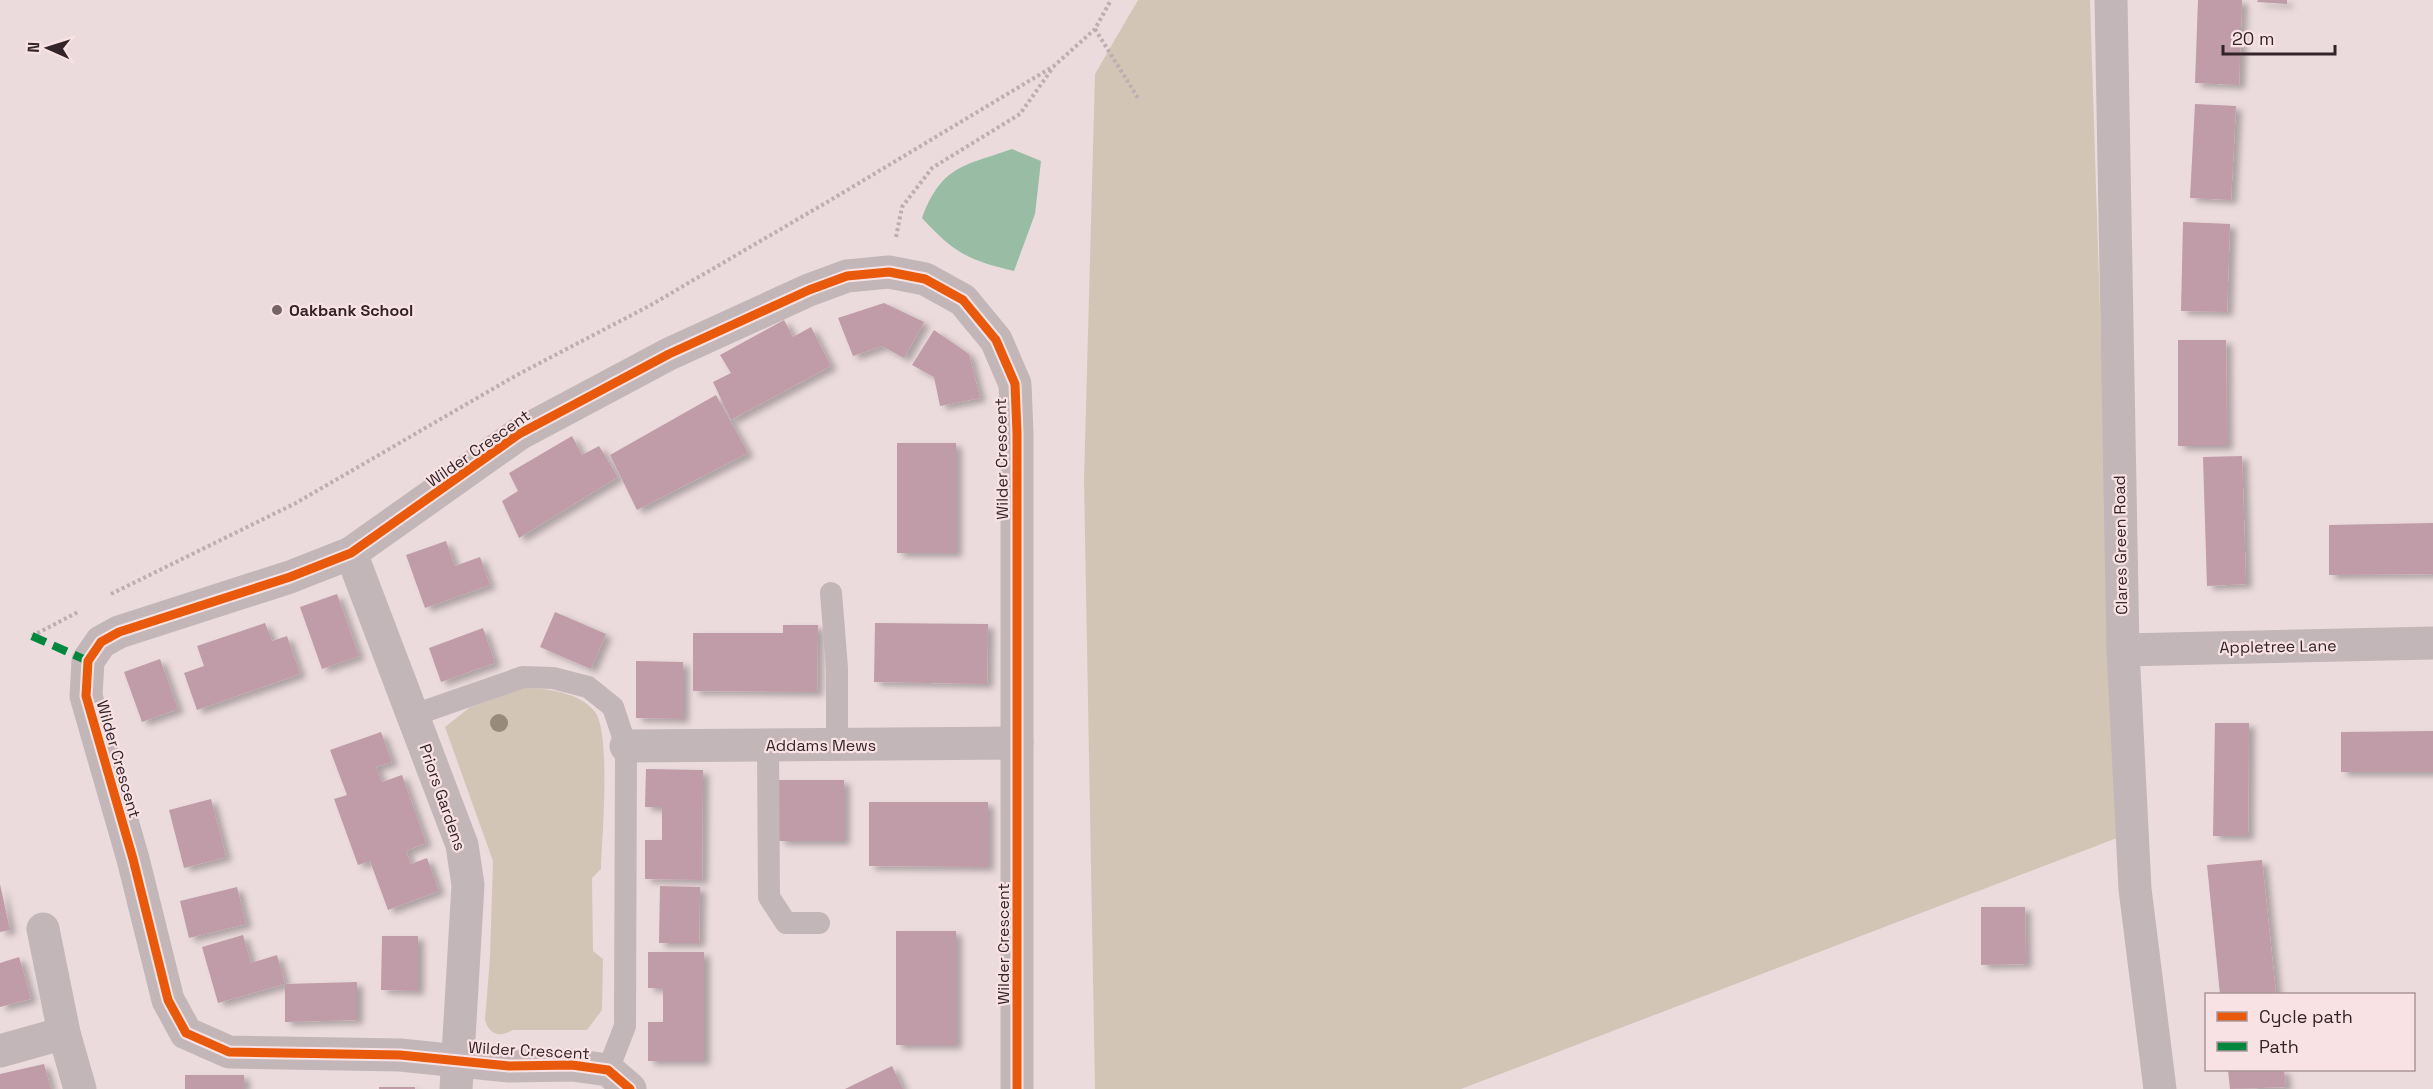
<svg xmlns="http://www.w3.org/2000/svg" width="2433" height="1089" font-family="'Space Grotesk',sans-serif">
<defs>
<filter id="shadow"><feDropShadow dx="6" dy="4" stdDeviation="3" flood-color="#0004"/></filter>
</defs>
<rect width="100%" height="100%" fill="#ebdbdd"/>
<g fill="#d3c5b5">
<polygon points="1138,0 2090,0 2117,838 1461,1089 1095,1089 1084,481 1095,74"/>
<path d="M522,688C545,688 580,692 595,712C611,733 602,838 601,869L592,878L593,951L603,959L602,1010L587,1030H513C500,1037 490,1036 485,1020L490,957L493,861L445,727L469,708Z"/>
</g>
<path fill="#98bca4" d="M1012,149L1041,161L1035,214L1014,271C968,260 954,253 922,218C942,165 964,166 1012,149Z"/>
<g fill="#c09ca8" filter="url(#shadow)">
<polygon points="2198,0 2242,0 2239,85 2195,83"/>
<polygon points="2258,0 2287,0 2287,4 2257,2"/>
<polygon points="2195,104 2236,106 2231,200 2190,198"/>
<polygon points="2183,222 2230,224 2227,312 2181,311"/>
<polygon points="884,303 924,322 904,358 882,346 853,356 838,318"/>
<polygon points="784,320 793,337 811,327 831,366 731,420 713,382 731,373 720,355"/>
<polygon points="934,330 969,354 980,398 940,406 934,377 912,365"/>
<polygon points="2178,340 2226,340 2227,446 2178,446"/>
<polygon points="716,395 748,453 637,510 610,455"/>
<polygon points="572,436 582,455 599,446 618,477 519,538 502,501 518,491 509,473"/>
<rect x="897" y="443" width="59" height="110"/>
<polygon points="2242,456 2246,584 2207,586 2203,457"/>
<polygon points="2433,523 2433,574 2329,575 2329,525"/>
<polygon points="446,541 455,566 480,557 490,585 425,608 406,555"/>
<polygon points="337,594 359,656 322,669 300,607"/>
<polygon points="555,612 606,634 591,669 540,647"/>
<polygon points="265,623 272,641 287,636 300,674 197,710 184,673 204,666 197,646"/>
<polygon points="875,623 988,624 987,684 874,682"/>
<polygon points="783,625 818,625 817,692 693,691 693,633 783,633"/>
<polygon points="483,628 495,663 441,682 429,648"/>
<polygon points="160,659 178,709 142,722 124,672"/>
<polygon points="636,661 683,662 683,719 636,718"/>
<polygon points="2215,723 2249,723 2248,836 2213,836"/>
<polygon points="2433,731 2433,772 2341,772 2341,732"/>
<polygon points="381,732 392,762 376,767 382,782 402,775 426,843 406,851 411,864 427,858 439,891 388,910 370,861 358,865 334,799 347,795 330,750"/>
<polygon points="646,769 703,770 702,880 645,879 645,840 662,840 662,807 645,807"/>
<rect x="779" y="780" width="65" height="61"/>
<polygon points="211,799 226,857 184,868 169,810"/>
<polygon points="869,802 988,802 988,867 869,866"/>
<polygon points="2262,860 2276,994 2220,994 2207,865"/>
<polygon points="0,884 10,930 0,932"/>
<polygon points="660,886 700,887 699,943 659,943"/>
<polygon points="237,887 246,924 189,938 180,901"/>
<polygon points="1981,907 2025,907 2026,964 1981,965"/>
<rect x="896" y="931" width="60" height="114"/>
<polygon points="243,935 251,963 277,955 285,984 357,982 357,1020 285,1022 285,984 218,1003 202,947"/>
<polygon points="382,936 418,936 418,991 381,990"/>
<polygon points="648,952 704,952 704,1061 648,1061 648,1022 663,1022 663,988 648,988"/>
<polygon points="19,957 31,999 0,1007 0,963"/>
<polygon points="44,1064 51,1089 0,1089 0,1074"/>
<polygon points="892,1066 903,1089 845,1089"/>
<polygon points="2228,1070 2284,1070 2286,1087 2230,1089"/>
<rect x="185" y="1075" width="59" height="14"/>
<rect x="379" y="1087" width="36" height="2"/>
</g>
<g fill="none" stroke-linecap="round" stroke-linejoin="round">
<g stroke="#bcaeb1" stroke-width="4" stroke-dasharray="3 3" stroke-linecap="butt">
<polyline points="1095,29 1138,98"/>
<polyline points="896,237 902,207 932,168 1020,114 1052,69"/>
<polyline points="111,594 296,503 515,376 649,306 829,201 1054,66 1095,29 1111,0"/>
<polyline points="32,636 78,612"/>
</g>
<g stroke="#c3b6b8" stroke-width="22">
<polyline points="831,593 837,668 837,745"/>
<polyline points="414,715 523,677 553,678 588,687 613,707 626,746 625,1026 608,1070"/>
<polyline points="768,745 769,897 786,923 819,923"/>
</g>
<g stroke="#c3b6b8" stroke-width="33">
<polyline points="2111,0 2123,650 2135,889 2160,1089"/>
<polyline points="351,553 462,845 468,885 456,1089"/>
<polyline points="2123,650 2433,643"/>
<polyline points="626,746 1017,743"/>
<polyline points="43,929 64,1033 80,1089"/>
<polyline points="0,1051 64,1033"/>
<polyline points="630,1089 608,1070 572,1065 509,1066 400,1055 229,1052 186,1033 168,1000 133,859 86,696 88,661 101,642 119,632 290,577 351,553 519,434 669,354 809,290 847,276 889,272 925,279 963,300 996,340 1015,384 1017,433 1017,1089"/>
</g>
<polyline stroke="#00873e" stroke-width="8" stroke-dasharray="15 8" stroke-linecap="butt" points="32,636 88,661"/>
<defs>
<polyline id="cycleway" points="630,1089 608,1070 572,1065 509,1066 400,1055 229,1052 186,1033 168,1000 133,859 86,696 88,661 101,642 119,632 290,577 351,553 519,434 669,354 809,290 847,276 889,272 925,279 963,300 996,340 1015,384 1017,433 1017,1089"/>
</defs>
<use href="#cycleway" stroke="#f9e2e4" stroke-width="13"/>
<use href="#cycleway" stroke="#e8590c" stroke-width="9"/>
</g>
<circle fill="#978a79" cx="499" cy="723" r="9"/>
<circle fill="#736468" stroke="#f9e2e4" stroke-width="2" cx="277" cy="310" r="6"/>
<g text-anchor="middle" stroke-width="4.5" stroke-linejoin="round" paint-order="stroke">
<g font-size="16" font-weight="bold" fill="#332429" stroke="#f9e2e4" text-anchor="start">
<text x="289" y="316">Oakbank School</text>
</g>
<g font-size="16" fill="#332429" stroke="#f9e2e4">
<text transform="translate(478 448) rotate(-35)" y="6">Wilder Crescent</text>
<text transform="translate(1001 459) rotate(-91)" y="6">Wilder Crescent</text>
<text transform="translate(2120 545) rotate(-91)" y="6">Clares Green Road</text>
<text transform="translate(2278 646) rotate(-1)" y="6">Appletree Lane</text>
<text x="821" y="751">Addams Mews</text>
<text transform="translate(119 759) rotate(74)" y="6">Wilder Crescent</text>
<text transform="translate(443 797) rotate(71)" y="6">Priors Gardens</text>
<text transform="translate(1003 944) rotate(-90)" y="6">Wilder Crescent</text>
<text transform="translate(529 1050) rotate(3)" y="6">Wilder Crescent</text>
</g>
</g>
<rect x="2205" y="993" width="210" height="78" fill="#f9e2e4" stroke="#aa9699" stroke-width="1.5"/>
<rect x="2217" y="1012" width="30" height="9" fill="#e8590c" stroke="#aa9699" stroke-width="1.5"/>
<text x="2259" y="1023" font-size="18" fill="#332429">Cycle path</text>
<rect x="2217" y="1042" width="30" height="9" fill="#00873e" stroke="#aa9699" stroke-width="1.5"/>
<text x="2259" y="1053" font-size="18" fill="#332429">Path</text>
<g transform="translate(48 48) rotate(273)" stroke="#f9e2e4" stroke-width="4.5" paint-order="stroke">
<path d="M0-4.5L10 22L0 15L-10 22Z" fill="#332429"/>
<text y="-9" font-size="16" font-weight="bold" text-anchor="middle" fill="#332429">N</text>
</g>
<path d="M2223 45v9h112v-9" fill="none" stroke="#332429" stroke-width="3"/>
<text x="2232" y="45" font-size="18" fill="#332429" stroke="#f9e2e4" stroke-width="4.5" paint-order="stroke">20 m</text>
</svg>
